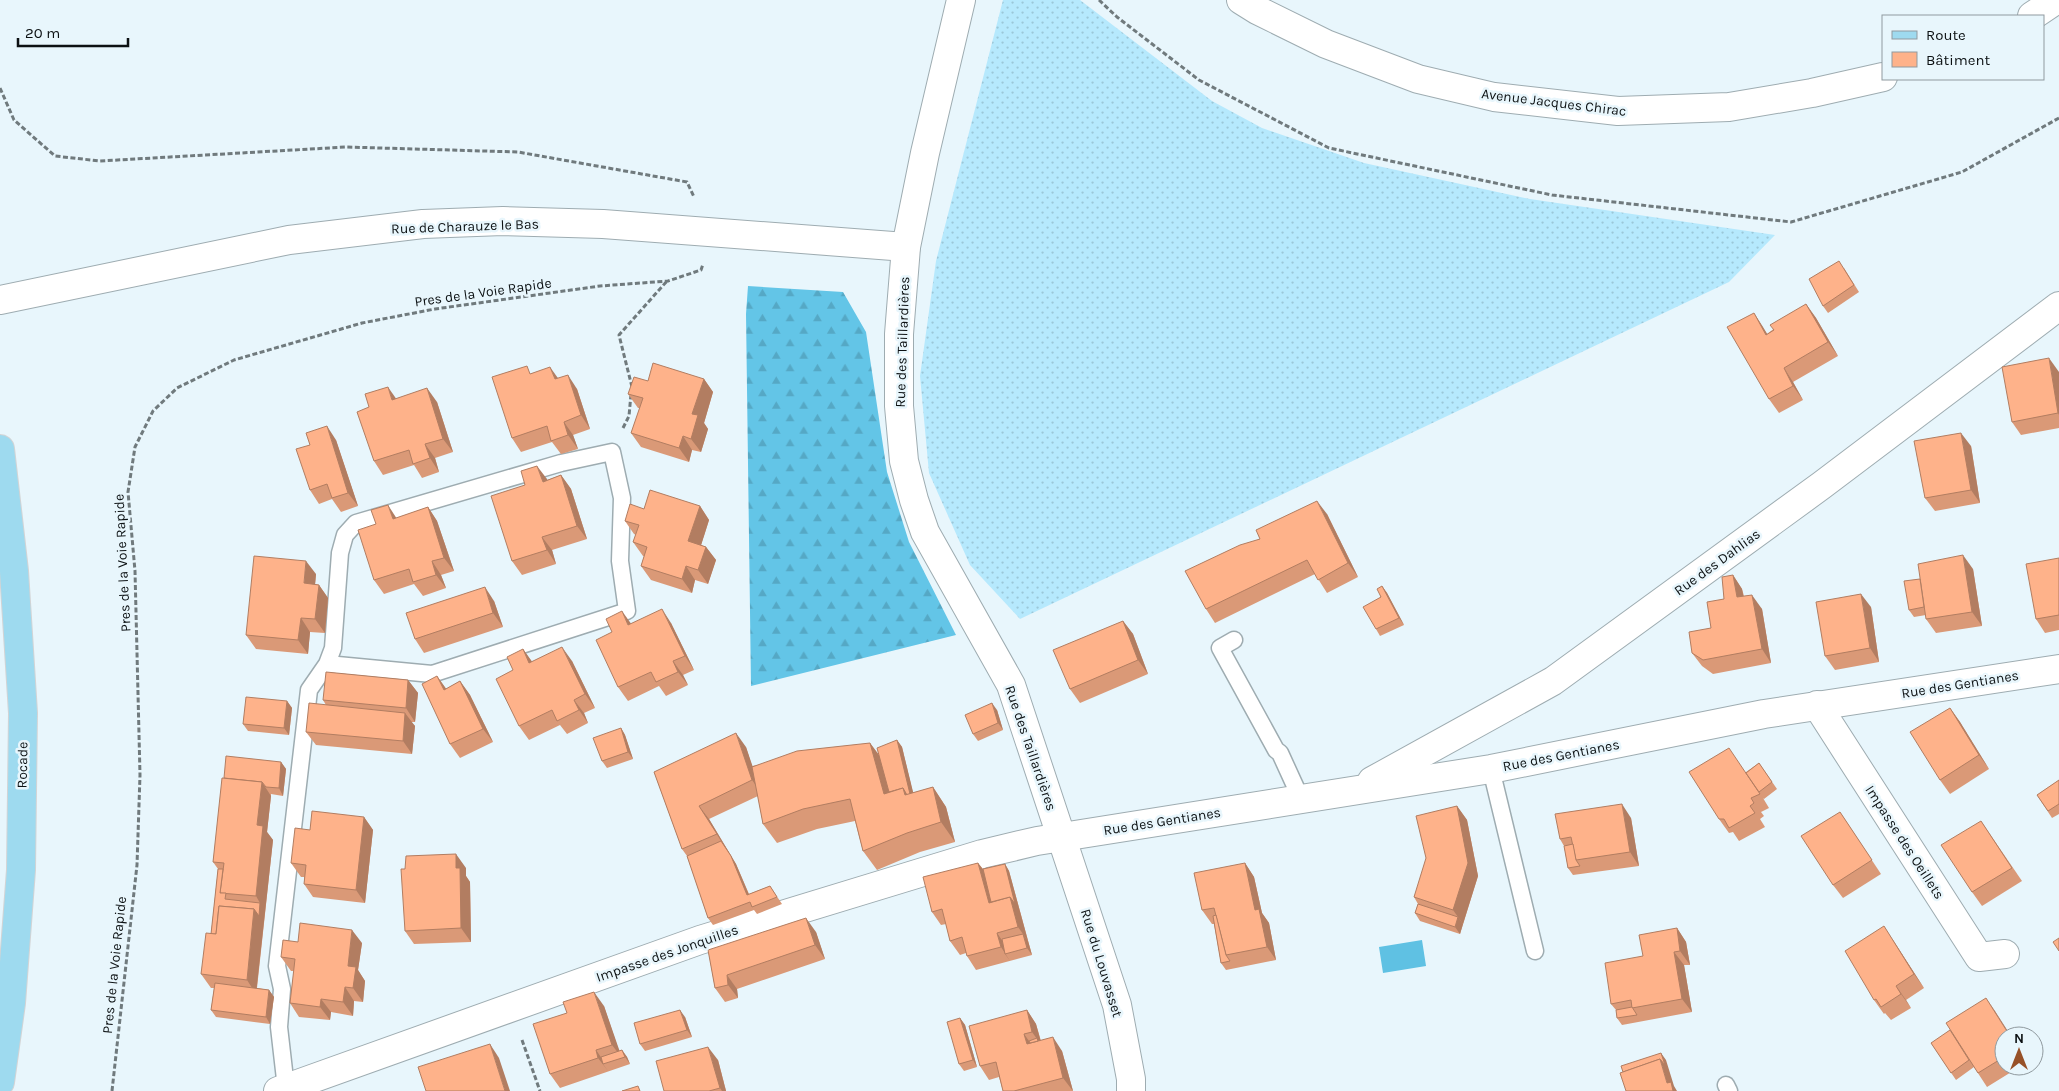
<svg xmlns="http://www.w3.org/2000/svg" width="2059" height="1091" font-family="Karla,sans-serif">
<defs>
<pattern id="grass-dots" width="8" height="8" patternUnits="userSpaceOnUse" patternTransform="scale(1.25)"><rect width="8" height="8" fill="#b6e9fd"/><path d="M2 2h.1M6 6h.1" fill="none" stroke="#9bc7d8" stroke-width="1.8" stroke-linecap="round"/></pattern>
<pattern id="forest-firs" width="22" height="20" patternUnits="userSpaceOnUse" patternTransform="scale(1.25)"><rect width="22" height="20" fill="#63c5e7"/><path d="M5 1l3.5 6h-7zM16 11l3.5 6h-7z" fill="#55a8c5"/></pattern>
</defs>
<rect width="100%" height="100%" fill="#e8f6fc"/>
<polygon fill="url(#grass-dots)" points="1003,0 1080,0 1212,101 1262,128 1364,163 1530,199 1775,235 1729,282 1020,619 970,565 929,473 920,376 936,261"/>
<polygon fill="url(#forest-firs)" points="748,286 843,292 866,332 887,472 909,542 956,635 751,686 746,314"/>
<polygon fill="#5fc1e3" points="1422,940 1426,966 1383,973 1379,947"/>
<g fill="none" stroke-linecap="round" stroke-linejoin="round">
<defs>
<g id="service">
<polyline points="1234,640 1220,648 1276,750 1280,753 1301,799"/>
<polyline points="1491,769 1535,951"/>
<polyline points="1726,1085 1729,1091"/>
<polyline points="286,1088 279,1027 282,989 277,966 309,690 327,664 432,674 627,611 620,561 622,498 612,452 561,463 356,523 345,535 340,553 333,648 327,664"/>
</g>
<g id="minor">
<polyline points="961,0 925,153 906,247 899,334 899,406 904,461 914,500 925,532 1011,685 1117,1005 1131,1079 1131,1091"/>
<polyline points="0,300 289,240 423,224 503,221 603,224 906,247"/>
<polyline points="1817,705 1979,957 2005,954"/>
<polyline points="1372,781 1553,681 1822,485 2059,306"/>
<polyline points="278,1091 700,940 982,854 1037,841 1491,769 1764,714 2059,669"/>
</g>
<g id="tertiary">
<polyline points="1241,0 1257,10 1326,44 1418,79 1494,97 1618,111 1729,107 1812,93 1883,77"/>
<polyline points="2032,16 2056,0"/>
</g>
<polyline id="primary" points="0,449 14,571 23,713 21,870 11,1003 0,1082"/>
</defs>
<use href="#service" stroke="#9eacb1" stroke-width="19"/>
<use href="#minor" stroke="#9eacb1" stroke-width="30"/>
<use href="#tertiary" stroke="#9eacb1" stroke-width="30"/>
<use href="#primary" stroke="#d3d4d5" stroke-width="30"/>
<g stroke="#707a7d" stroke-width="3" stroke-dasharray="5 2.5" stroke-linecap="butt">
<polyline points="1099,0 1117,17 1199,80 1329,148 1552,195 1791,222 1962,172 2059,118"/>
<polyline points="0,88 14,120 55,156 100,161 346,147 518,152 687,182 694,197"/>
<polyline points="632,387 619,335 667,281"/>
<polyline points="623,428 629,416 631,394"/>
<polyline points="522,1040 540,1091"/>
<polyline points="112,1091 137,865 140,775 135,571 128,492 135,447 153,411 177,388 234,360 362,323 435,309 600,286 668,281 701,270 703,264"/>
</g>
<use href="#service" stroke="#fff" stroke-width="16"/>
<use href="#minor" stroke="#fff" stroke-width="28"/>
<use href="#tertiary" stroke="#fff" stroke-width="28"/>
<use href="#primary" stroke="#9edaef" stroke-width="28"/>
</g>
<g fill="#da9977">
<polygon points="1844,268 1859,292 1828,313 1823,306"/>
<polygon points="1806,304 1816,318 1838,356 1793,382 1803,400 1779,413 1769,399 1754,313 1767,334"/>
<polygon points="2059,372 2059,428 2021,435 2012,422"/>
<polygon points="532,373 558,378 577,389 590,429 573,435 578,449 561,454 552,442 521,452 512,438"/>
<polygon points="704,379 713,392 704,423 708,429 701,452 692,450 689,462 641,447 631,433 640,408 638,408 628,394 648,381"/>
<polygon points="396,399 437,402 453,452 435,458 439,472 422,478 414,465 383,475 374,461"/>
<polygon points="336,440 358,506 341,512 332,499 319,504 310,490"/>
<polygon points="1971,446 1980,503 1935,511 1925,498"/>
<polygon points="561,475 571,489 587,539 552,550 556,564 522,575 512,561 547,480"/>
<polygon points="700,506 709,520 701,545 706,547 716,560 708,584 695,580 692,593 651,580 641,566 644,556 643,556 633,542 636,535 634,534 625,521 644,509"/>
<polygon points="428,507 437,521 454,571 441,575 446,588 423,596 414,584 384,594 374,580 397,518"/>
<polygon points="1327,514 1358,577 1327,593 1315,574 1215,623 1206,609 1260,539"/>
<polygon points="2059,558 2059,630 2045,633 2036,619"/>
<polygon points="1973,569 1982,626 1936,633 1926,619 1926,615 1914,617 1909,610"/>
<polygon points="316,574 315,584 319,585 328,598 325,633 310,632 308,654 256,649 246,635"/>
<polygon points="1733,575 1742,589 1744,596 1762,609 1771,663 1713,674 1702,666 1692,653 1711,628 1724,599"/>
<polygon points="1382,586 1387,593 1404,625 1380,636 1376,629"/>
<polygon points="494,601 503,627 424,653 415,639"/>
<polygon points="1871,607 1879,662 1835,670 1825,656"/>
<polygon points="1123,621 1133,634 1148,674 1080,703 1070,689"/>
<polygon points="671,623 694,670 683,675 688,685 666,696 659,686 628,701 618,687 631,624"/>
<polygon points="523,649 532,662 572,661 595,708 584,713 588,723 567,734 560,725 529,740 519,726 513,670"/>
<polygon points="437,676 446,689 460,681 470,695 493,742 460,758 450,744"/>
<polygon points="408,680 418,693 415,722 411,722 415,726 412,754 316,745 306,732 326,705 323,700"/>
<polygon points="287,701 292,708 289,735 248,731 243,724"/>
<polygon points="1950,708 1960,722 1989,769 1950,794 1940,780"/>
<polygon points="997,710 1003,730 978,741 973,734"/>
<polygon points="621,728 625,735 633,759 607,768 602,761"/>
<polygon points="897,740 902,747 913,793 933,787 946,807 955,842 920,852 877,870 863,851 855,821 817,829 777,843 763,824 758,796 709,819 736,864 749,894 770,886 782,904 757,914 754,910 713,925 708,918 687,856 682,849 654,772 746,747 752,766 870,743 879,755"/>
<polygon points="281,762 286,769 283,796 271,794 271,796 267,832 273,840 257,988 269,990 274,997 270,1024 216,1017 211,1010 214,988 211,988 201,974 211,934 218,869 213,862 224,778"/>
<polygon points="1759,763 1777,789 1764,799 1763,798 1769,808 1761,812 1764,816 1760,819 1765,827 1739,841 1733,832 1729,833 1719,819 1746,772"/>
<polygon points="2059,780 2059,814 2052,818 2037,795"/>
<polygon points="1457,806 1467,820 1478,876 1460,934 1420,921 1415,913 1418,904 1414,897"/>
<polygon points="1840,812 1881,874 1843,898 1833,885"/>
<polygon points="364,817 373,830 365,903 313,897 304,884 304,877 301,877 291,863 310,830"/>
<polygon points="1631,818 1639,866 1573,875 1568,868 1564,846 1560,839"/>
<polygon points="1981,821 2022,881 1982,906 1972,892"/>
<polygon points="978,863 983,869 1005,864 1009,871 1032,955 976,970 967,956 966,953 960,955 950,941 946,924 941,925 932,912"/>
<polygon points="1245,863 1254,877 1262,913 1269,923 1276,960 1226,970 1221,963 1214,924 1212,924 1202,910"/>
<polygon points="466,868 466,876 470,882 471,942 414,944 405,931 405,869"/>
<polygon points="1677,928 1686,942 1690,965 1684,965 1692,1012 1622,1025 1617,1018 1616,1010 1611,1004 1643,956"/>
<polygon points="816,932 825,959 737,989 738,998 725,1002 715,988 708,950"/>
<polygon points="1893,940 1924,988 1906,1000 1911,1008 1891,1020 1885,1013 1884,1014 1874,1000"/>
<polygon points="298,942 362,943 358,970 365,981 363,1002 354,1001 353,1016 331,1012 330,1020 299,1017 290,1003 294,971 291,971 281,957"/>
<polygon points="604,1006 619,1051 622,1050 627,1057 630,1064 560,1088 550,1074"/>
<polygon points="1027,1010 1036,1024 1041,1041 1062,1051 1073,1091 1003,1091 999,1077 989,1080 980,1066"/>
<polygon points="1995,1011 2004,1036 2004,1066 2021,1066 1987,1087 1974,1067 1956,1080 1931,1043"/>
<polygon points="685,1017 692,1037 645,1051 640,1044"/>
<polygon points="960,1018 965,1025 977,1067 964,1071 959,1064"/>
<polygon points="718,1060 726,1091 664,1091"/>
</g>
<g fill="#b27d61">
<polygon points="1806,304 1816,318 1838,356 1828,342"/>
<polygon points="1754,313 1763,327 1776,349 1766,335"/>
<polygon points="2049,358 2059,372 2059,415 2058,413"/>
<polygon points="550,367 560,381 555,379"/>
<polygon points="1784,368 1793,382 1803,400 1793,386"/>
<polygon points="568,375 577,389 590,429 581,415"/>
<polygon points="704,379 713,392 704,423 708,429 701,452 691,439 692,414"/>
<polygon points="388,387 397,400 392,400"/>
<polygon points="427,388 437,402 453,452 443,439"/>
<polygon points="564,422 573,435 578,449 568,435"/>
<polygon points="327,426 336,440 358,506 348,493"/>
<polygon points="1961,433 1971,446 1980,503 1971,490"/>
<polygon points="683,436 692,450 689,462 679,448"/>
<polygon points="425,444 435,458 439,472 430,458"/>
<polygon points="537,466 547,479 552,495 543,482"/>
<polygon points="561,475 571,489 587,539 577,526"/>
<polygon points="1317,501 1327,514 1358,577 1348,563"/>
<polygon points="388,505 397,519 393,519"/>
<polygon points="700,506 709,520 698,555 688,541"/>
<polygon points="428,507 437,521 454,571 444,558"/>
<polygon points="542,537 552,550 556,564 547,550"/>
<polygon points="706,547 716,560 708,584 698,570"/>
<polygon points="1963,555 1973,569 1982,626 1972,612"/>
<polygon points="306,561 316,574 314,597 304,583"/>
<polygon points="432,561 441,575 446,588 436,575"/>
<polygon points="686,566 695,580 692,593 682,579"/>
<polygon points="1733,575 1742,589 1746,611 1737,597"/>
<polygon points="319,585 328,598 325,633 315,619"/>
<polygon points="1382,586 1387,593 1404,625 1399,618"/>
<polygon points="485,587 494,601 503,627 493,613"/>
<polygon points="1861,594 1871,607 1879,662 1870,648"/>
<polygon points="1752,595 1762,609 1771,663 1762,649"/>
<polygon points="662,609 671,623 694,670 685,656"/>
<polygon points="622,611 632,625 628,625"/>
<polygon points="301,618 310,632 308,654 298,640"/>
<polygon points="1123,621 1133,634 1148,674 1138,660"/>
<polygon points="562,647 572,661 595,708 585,694"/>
<polygon points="523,649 533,663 529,663"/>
<polygon points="673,661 683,675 688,685 678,672"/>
<polygon points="437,676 447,690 444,690"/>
<polygon points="408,680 418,693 415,722 406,708"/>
<polygon points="460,681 470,695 493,742 483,729"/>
<polygon points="574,700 584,713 588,723 579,710"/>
<polygon points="287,701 292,708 289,735 284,728"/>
<polygon points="992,703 997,710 1003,730 998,723"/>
<polygon points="1950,708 1960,722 1989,769 1979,755"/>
<polygon points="405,713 415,726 412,754 403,741"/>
<polygon points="621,728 625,735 633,759 628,752"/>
<polygon points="736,733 746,747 762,794 752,780"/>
<polygon points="897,740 902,747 917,808 905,795 903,788"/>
<polygon points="870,743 884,762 896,805 884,794"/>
<polygon points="281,762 286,769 283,796 279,788"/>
<polygon points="262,782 271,796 267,832 273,840 256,994 247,980 254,909 260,903 256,896 257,825"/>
<polygon points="933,787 946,807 955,842 941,822"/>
<polygon points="1622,804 1631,818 1639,866 1630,852"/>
<polygon points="699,806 709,819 736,864 752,902 747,895 721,841"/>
<polygon points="1457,806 1467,820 1478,876 1463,924 1453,910"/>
<polygon points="364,817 373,830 365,903 356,890"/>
<polygon points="456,854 466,868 466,876 470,882 471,942 461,928 456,868"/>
<polygon points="978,863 988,876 996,908 989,903"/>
<polygon points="1245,863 1254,877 1262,913 1269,923 1276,960 1267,947 1255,910"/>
<polygon points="1005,864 1009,871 1028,941 1018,927 1010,897"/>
<polygon points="1458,917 1463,924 1460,934 1455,927"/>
<polygon points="806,918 816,932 825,959 815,945"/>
<polygon points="1884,926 1893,940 1924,988 1914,974"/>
<polygon points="1677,928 1686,942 1690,965 1680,951"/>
<polygon points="352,930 362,943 358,970 365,981 363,1002 353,988 348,966"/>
<polygon points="997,933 1006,946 1005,954 1010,961 1001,947"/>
<polygon points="1023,934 1028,941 1032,955 1027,948"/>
<polygon points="1674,952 1684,965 1692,1012 1682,999"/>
<polygon points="727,975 737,989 738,998 728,985"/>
<polygon points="1896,986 1906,1000 1911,1008 1901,994"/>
<polygon points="345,987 354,1001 353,1016 343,1002"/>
<polygon points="269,990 274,997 270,1024 266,1017"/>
<polygon points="594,992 604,1006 622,1058 612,1045"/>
<polygon points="1986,998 1995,1011 2011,1036 2010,1036"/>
<polygon points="321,999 331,1012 330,1020 320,1007"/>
<polygon points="680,1010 685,1017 692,1037 687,1030"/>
<polygon points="1027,1010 1036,1024 1042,1046 1032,1032"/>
<polygon points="960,1018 965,1025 977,1067 973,1060"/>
<polygon points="1024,1034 1034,1048 1027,1044"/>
<polygon points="1053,1037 1062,1051 1073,1091 1063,1078"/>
<polygon points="490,1044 499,1058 510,1091 505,1091"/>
<polygon points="708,1047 718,1060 726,1091 722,1091 720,1088"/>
<polygon points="596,1050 605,1063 603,1064 608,1071 598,1058"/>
<polygon points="622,1050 627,1057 630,1064 625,1057"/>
<polygon points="1661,1053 1666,1060 1674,1086 1677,1091 1673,1091 1667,1083 1660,1059"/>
</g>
<g fill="#feb28a" stroke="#b27d61">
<polygon points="1839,261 1854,285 1823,306 1809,279"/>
<polygon points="1806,304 1828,342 1784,368 1793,386 1769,399 1727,327 1754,313 1766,335 1774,330 1770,325"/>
<polygon points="2049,358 2058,413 2012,422 2002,367"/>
<polygon points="653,363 704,379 692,414 698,415 691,439 683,436 679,448 631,433 643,398 628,394 634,377 648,381"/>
<polygon points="527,366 530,374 550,367 555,379 568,375 581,415 564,422 568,435 551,441 547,426 512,438 492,377"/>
<polygon points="388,387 392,400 427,388 443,439 425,444 430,458 413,464 409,450 374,461 357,412 369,407 365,394"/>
<polygon points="327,426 348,493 332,498 327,484 310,490 296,449 310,445 306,433"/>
<polygon points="1961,433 1971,490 1925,498 1914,441"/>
<polygon points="537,466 543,482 561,475 577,526 542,537 547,550 512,561 491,496 525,485 521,471"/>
<polygon points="650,490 700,506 688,541 706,547 698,570 686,566 682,579 641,566 647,547 633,542 639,525 625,521 630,504 644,509"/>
<polygon points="1317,501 1348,563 1318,580 1307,560 1206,609 1185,571 1240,545 1260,539 1256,530"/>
<polygon points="388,505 393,519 428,507 444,558 432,561 436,575 413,582 409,569 374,580 358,530 376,524 371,510"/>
<polygon points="1963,555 1972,612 1926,619 1918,564"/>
<polygon points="254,556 306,561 304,583 319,585 315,619 301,618 298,640 246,635"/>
<polygon points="2059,558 2059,615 2036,619 2026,564"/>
<polygon points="1733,575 1737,597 1752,595 1762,649 1703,660 1692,653 1689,632 1711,628 1707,602 1724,599 1722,577"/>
<polygon points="1920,579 1924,607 1909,610 1904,581"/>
<polygon points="1382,586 1399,618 1376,629 1363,607 1381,597 1377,589"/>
<polygon points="485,587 493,613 415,639 406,613"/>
<polygon points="1861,594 1870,648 1825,656 1816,602"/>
<polygon points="662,609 685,656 673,661 678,672 656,682 651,672 618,687 596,640 612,632 606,619 622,611 628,625"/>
<polygon points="1123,621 1138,660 1070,689 1053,650"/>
<polygon points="562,647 585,694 574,700 579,710 557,721 552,710 519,726 496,679 513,670 507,657 523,649 529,663"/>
<polygon points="326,672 408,680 406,708 323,700"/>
<polygon points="437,676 444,690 460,681 483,729 450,744 422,684"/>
<polygon points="246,697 287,701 284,728 243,724"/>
<polygon points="309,703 405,713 403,741 306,732"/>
<polygon points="992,703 998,723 973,734 965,715"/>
<polygon points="1950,708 1979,755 1940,780 1910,732"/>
<polygon points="621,728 628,752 602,761 593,738"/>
<polygon points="736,733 752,780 699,806 717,834 682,849 654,772"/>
<polygon points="897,740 910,794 907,795 903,788 889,792 877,748"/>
<polygon points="870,743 884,794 903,788 905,795 933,787 941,822 907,833 863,851 850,799 803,809 763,824 752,767 797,751"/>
<polygon points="1729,748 1760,794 1751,798 1754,803 1750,806 1755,813 1729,828 1724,819 1719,819 1689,772"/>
<polygon points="226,756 281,762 279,788 266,787 262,782 224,778"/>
<polygon points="1759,763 1772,782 1759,792 1746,773"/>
<polygon points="222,778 262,782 257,825 263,826 256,896 220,893 224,863 213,862"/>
<polygon points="2059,780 2059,804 2048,811 2037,795"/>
<polygon points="1622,804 1630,852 1576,860 1571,837 1560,839 1555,814"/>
<polygon points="1457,806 1468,863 1453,910 1414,897 1426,858 1416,816"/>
<polygon points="312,811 364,817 356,890 304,884 306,865 291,863 295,828 310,830"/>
<polygon points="1840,812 1872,860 1833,885 1801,836"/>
<polygon points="1981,821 2012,868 1972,892 1941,845"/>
<polygon points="721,841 731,856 747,895 770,886 777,897 752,907 750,902 708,918 687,856"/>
<polygon points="1573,844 1576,860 1580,866 1568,868 1564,846"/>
<polygon points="456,854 456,868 460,868 461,928 405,931 401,869 405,869 406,856"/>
<polygon points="978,863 989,903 1010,897 1018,927 997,933 1001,947 967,956 962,937 950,941 942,909 932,912 923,877"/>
<polygon points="1245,863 1255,910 1259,909 1267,947 1226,955 1214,908 1202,910 1194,873"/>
<polygon points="1005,864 1015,904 1010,897 991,902 983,869"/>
<polygon points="218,869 223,869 220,893 226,893 225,899 260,903 259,916 254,909 219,906 216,934 211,934"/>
<polygon points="1418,904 1458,917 1455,927 1415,913"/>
<polygon points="219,906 254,909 247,980 201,974 206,933 216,934"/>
<polygon points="1216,915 1226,955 1230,961 1221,963 1213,916"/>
<polygon points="806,918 815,945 727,975 728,985 715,988 708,950"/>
<polygon points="300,923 352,930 348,966 356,967 353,988 345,987 343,1002 321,999 320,1007 290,1003 295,959 281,957 283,940 298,942"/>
<polygon points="1884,926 1914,974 1896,986 1901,994 1881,1007 1876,999 1874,1000 1845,951"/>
<polygon points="1677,928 1680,951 1674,952 1682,999 1632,1008 1631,1000 1611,1004 1605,963 1643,956 1639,935"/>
<polygon points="1023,934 1027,948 1005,954 1002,939"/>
<polygon points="2059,938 2059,951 2053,942"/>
<polygon points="215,983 269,990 266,1017 211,1010"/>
<polygon points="594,992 612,1045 596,1050 598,1058 550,1074 533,1024 567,1013 563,1002"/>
<polygon points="1986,998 2010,1036 2004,1036 2004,1057 1978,1073 1946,1023"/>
<polygon points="1632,1007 1637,1015 1617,1018 1616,1010"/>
<polygon points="680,1010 687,1030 640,1044 634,1023"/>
<polygon points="1027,1010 1032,1032 1024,1034 1027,1044 1053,1037 1063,1078 1014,1091 1003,1091 996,1062 980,1066 969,1026"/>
<polygon points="960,1018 973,1060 959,1064 947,1022"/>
<polygon points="1950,1030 1969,1060 1951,1073 1931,1043"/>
<polygon points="1037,1038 1038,1041 1030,1043 1029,1041"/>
<polygon points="490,1044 505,1091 426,1091 418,1067"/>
<polygon points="708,1047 720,1088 709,1091 664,1091 656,1061"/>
<polygon points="622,1050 625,1057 603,1064 601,1057"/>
<polygon points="1661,1053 1665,1065 1660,1059 1623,1072 1621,1066"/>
<polygon points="1660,1059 1667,1083 1671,1082 1673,1091 1626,1091 1620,1073"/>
<polygon points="638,1086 640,1091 622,1091"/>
</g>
<g text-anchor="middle" stroke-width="5" stroke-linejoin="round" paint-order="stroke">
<g font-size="14" fill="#0c1113" stroke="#e8f6fc">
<text transform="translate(1554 102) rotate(7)" y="5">Avenue Jacques Chirac</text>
<text transform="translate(465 226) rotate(-2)" y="5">Rue de Charauze le Bas</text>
<text transform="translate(483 292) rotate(-8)" y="5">Pres de la Voie Rapide</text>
<text transform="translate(902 342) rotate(-88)" y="5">Rue des Taillardières</text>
<text transform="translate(1717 562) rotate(-36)" y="5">Rue des Dahlias</text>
<text transform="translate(122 563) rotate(-93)" y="5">Pres de la Voie Rapide</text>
<text transform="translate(1960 684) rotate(-9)" y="5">Rue des Gentianes</text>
<text transform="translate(1031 748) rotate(71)" y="5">Rue des Taillardières</text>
<text transform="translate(1561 755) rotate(-11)" y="5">Rue des Gentianes</text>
<text transform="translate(22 765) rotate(-89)" y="5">Rocade</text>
<text transform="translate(1162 821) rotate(-9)" y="5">Rue des Gentianes</text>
<text transform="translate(1905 842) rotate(57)" y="5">Impasse des Oeillets</text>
<text transform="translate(667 953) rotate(-19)" y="5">Impasse des Jonquilles</text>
<text transform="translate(1102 963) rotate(73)" y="5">Rue du Louvasset</text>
<text transform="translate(114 965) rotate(-84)" y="5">Pres de la Voie Rapide</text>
</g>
</g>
<rect x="1882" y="15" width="162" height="65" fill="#e8f6fc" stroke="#909a9f"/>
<rect x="1892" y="31" width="25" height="8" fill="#9edaef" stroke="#909a9f"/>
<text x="1926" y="40" font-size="15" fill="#0c1113">Route</text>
<rect x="1892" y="52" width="25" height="15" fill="#feb28a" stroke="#909a9f"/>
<text x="1926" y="65" font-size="15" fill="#0c1113">Bâtiment</text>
<g transform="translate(2019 1051)"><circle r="24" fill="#e8f6fc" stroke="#909a9f"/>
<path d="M0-4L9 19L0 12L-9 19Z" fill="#975128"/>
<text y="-8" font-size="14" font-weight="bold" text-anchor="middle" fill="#0c1113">N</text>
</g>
<path d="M18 38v8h110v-8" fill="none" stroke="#0c1113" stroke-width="2.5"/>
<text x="25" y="38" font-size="15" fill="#0c1113" stroke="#e8f6fc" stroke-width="4" paint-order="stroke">20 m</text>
</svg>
